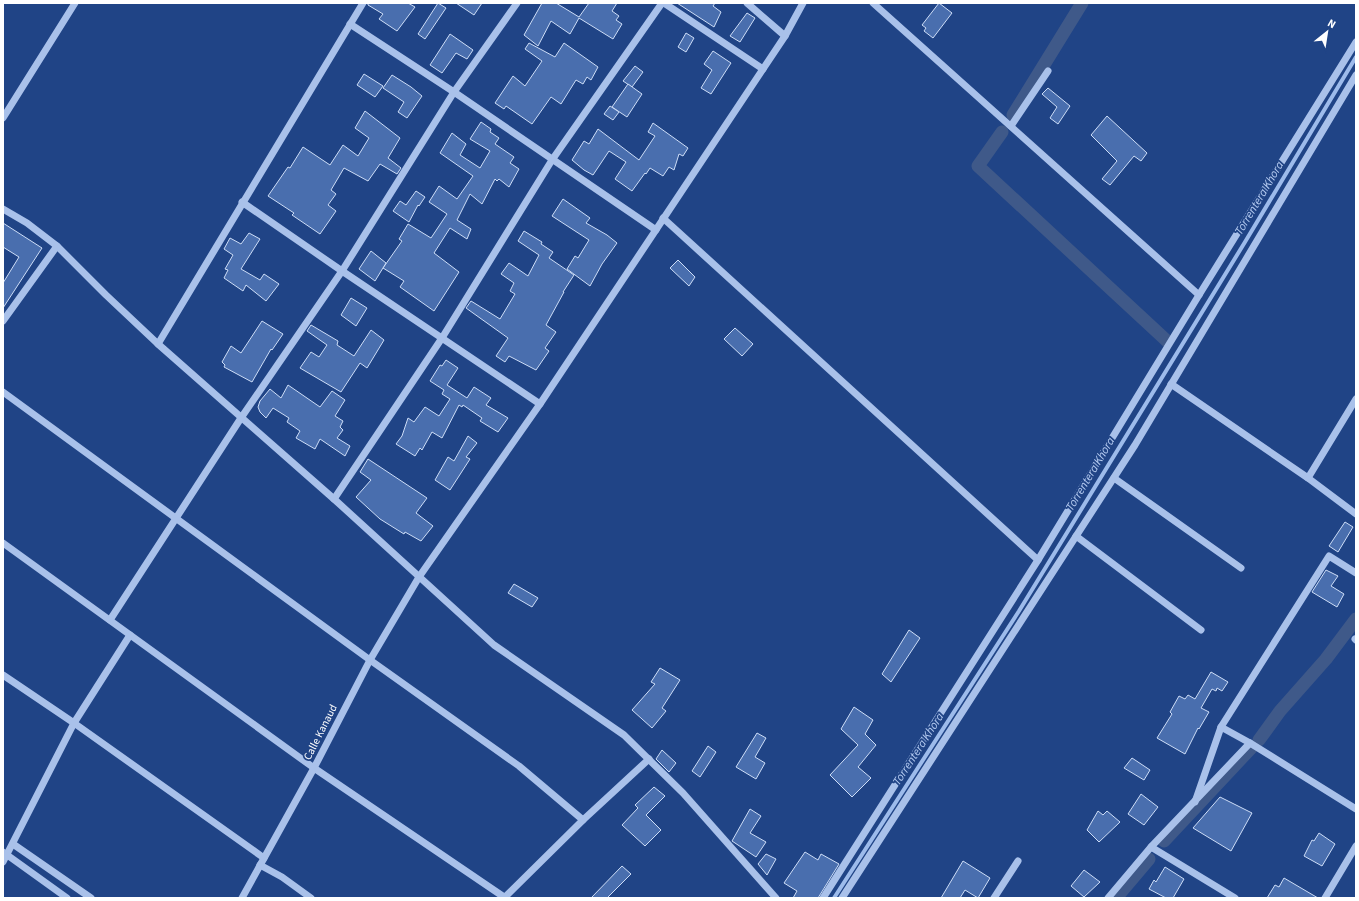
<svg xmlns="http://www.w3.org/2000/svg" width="1359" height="901" font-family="'Source Sans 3',sans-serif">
<rect width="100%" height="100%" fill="#204486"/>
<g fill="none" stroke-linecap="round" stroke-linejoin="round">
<polyline stroke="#9dbbeb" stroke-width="4" points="834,898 1019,611 1245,242 1356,57"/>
<g stroke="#3f5989" stroke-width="13">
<polyline points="1013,115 1082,3"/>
<polyline points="1002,132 978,166 1167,341"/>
<polyline points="1259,740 1280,711 1326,659 1356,619"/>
<polyline points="1164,841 1252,747"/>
<polyline points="1116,898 1149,859"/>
</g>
</g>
<g fill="#496eae" stroke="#cdddf7">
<polygon points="368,3 408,3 415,7 397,31 379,19 383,14 368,5"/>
<polygon points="438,3 446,8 425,39 418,34"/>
<polygon points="456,3 482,3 474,15"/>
<polygon points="542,3 556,3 579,17 589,3 617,3 612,11 619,16 616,20 622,24 613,39 579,18 570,34 551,21 538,46 524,35"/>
<polygon points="677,3 715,3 713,6 721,12 714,27"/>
<polygon points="939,3 952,13 933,38 924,31 926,28 922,25"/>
<polygon points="747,13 755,18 740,42 730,36"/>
<polygon points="686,33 694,38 686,52 678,47"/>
<polygon points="450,34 473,50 467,59 456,53 442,73 430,65"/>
<polygon points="529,43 555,57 564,43 598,67 591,80 587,77 583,84 576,80 561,104 551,97 532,124 506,106 504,109 495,103 513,76 525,86 542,61 525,49"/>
<polygon points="713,51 731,63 711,94 701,88 712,70 704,64"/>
<polygon points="635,66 643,72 632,87 623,81"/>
<polygon points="364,74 383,86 375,97 357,85"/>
<polygon points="392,75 411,87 422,96 407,118 398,112 404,102 383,88"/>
<polygon points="628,84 642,94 627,117 612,107"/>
<polygon points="1048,88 1070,106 1058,124 1050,118 1057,107 1042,94"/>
<polygon points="610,106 619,112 613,120 604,114"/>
<polygon points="365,111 400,138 388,158 401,168 397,174 380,164 368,181 344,168 331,190 336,194 328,205 336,211 320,234 292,215 294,213 268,196 288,167 290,168 303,147 330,165 343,145 358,156 369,138 355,128"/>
<polygon points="1107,116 1147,153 1141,161 1134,156 1110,185 1102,179 1117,161 1091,135"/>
<polygon points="481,122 491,129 490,132 499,138 495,144 514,157 510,163 519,169 509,187 499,179 497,181 495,179 482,204 470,194 457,220 471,229 467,239 450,228 434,253 459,272 434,311 400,287 404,281 383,268 402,241 399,239 408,224 431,238 447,214 429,202 439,186 457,199 473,176 440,153 452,133 466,144 460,155 480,168 490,151 470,139"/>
<polygon points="653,123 688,148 683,156 679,154 674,170 669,167 663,176 650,168 646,174 645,173 632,191 615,179 626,162 609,151 593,175 584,170 572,160 584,141 589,144 598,129 639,160 655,136 648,132"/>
<polygon points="416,191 425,197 419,206 418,205 409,222 393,211 400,201 406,205"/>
<polygon points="563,199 590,218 586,223 607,235 617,243 602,264 590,286 567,269 575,256 578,258 589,240 552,216"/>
<polygon points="3,223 42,248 3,308 3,283 19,257 3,247"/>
<polygon points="524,231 542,242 541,244 553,252 549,258 574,275 563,292 564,292 546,325 556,332 545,348 549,351 536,370 509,356 505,362 496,356 508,338 466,308 471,301 500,319 515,294 510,291 514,283 501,274 509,263 528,276 539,255 518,241"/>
<polygon points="249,233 260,239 241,269 260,280 264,274 279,284 266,301 246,285 243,291 224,278 228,270 225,269 233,255 224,249 230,238 241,244"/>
<polygon points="371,251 386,263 375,281 359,269"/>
<polygon points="678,260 695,277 689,286 670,268"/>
<polygon points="351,298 367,308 356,326 341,315"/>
<polygon points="262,321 283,334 272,350 271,349 252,382 224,367 225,365 222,362 231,346 241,353"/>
<polygon points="311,325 338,341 337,345 354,356 371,330 384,340 367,368 360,363 341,392 300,368 311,352 319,357 327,345 307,331"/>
<polygon points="735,328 753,344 742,356 724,339"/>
<polygon points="446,360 458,368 447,385 467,398 474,387 491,398 486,405 508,418 498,432 480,421 482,418 463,405 462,407 459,405 442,438 432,432 422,450 420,448 415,456 396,444 402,436 408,418 414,422 425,407 439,416 450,399 442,394 444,390 430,381 440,365 442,366"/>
<polygon points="288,385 320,407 332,391 345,400 335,416 343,421 340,427 343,430 337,438 350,446 345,456 320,439 315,449 296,438 300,431 287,422 289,418 273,408 266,418 260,412 258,407 260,401 270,389 281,398"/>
<polygon points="468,436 477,443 466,457 470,459 450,490 435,480 448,457 454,461"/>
<polygon points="368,459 427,498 416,513 433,526 421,541 405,532 404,534 380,519 356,497 371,480 360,472"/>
<polygon points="1345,522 1353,527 1338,552 1329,546"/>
<polygon points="1326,570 1338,576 1331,586 1344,594 1337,607 1312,592"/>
<polygon points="514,584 538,598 532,607 508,593"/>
<polygon points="909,630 920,638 891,682 882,674"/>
<polygon points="660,668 680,680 662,708 666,711 652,728 632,710 655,684 651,682"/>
<polygon points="1211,672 1228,682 1222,691 1217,688 1216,691 1212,689 1201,708 1209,712 1199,729 1198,728 1185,754 1157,738 1172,714 1170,712 1179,696 1185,699 1188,695 1195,699"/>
<polygon points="854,707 873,720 865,734 876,745 858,767 871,778 852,797 830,775 858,745 841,729"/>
<polygon points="757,733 766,738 755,757 765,763 756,779 736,767"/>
<polygon points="708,746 716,752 700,777 692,771"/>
<polygon points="662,750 676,763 669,772 656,759"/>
<polygon points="1132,758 1150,770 1144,780 1124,768"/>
<polygon points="654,787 665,796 646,815 661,830 645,846 622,825 638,808 635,805"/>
<polygon points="1141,794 1158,807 1144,825 1128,814"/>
<polygon points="1220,797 1252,813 1231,851 1193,828"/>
<polygon points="750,809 761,816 750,833 766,842 756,857 732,841"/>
<polygon points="1098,811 1103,815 1107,811 1120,822 1099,842 1087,830"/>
<polygon points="1319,833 1335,844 1322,866 1304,856 1312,840 1314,841"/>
<polygon points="805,852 818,860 821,854 839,864 818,898 793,898 797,891 784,883"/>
<polygon points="766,854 776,859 767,875 758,864"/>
<polygon points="963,861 990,878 978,898 965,890 960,898 941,898"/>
<polygon points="622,866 631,874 607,898 591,898"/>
<polygon points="1165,867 1184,879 1173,898 1166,898 1149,889 1154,880 1156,882"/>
<polygon points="1084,870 1100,882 1084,897 1071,886"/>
<polygon points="1284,878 1318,898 1267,898 1275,885 1279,887"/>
</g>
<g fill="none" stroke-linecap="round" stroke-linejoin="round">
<g stroke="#a9c1ea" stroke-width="7">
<polyline points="664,3 763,69"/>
<polyline points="747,3 785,36"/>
<polyline points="873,3 1199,295"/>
<polyline points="350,24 454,92 656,230"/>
<polyline points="3,118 75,3"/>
<polyline points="1011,126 1048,71"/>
<polyline points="242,202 342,271 540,404"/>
<polyline points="3,209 27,223 57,246 106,295 158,344 334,499 494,645 624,735 683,793 776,898"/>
<polyline points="663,218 1038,560"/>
<polyline points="3,321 57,246"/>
<polyline points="158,344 363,3"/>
<polyline points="1171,384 1308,478 1356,514"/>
<polyline points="3,392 370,660 519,766 583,820"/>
<polyline points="1114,478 1241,568"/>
<polyline points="1308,478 1356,399"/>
<polyline points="334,499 442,338 552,160 662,3"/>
<polyline points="1076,536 1201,630"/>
<polyline points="3,543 314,768 504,897"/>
<polyline points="110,620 241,418 342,271 454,92 517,3"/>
<polyline points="1355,639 1356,640"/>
<polyline points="3,675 74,723 264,858"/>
<polyline points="1221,727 1250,743 1356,809"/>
<polyline points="1195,802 1221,727 1329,556 1356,573"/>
<polyline points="13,844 91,898"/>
<polyline points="1151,847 1235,898"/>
<polyline points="3,852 67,898"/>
<polyline points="3,862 74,723 130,635"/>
<polyline points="260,865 282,877 311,898"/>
<polyline points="242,898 314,768 370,660 419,577 540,404 785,36 803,3"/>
<polyline points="504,898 583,820 649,759"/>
<polyline points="823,898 1038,560 1199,295 1356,42"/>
<polyline points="842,898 1135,445 1356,75"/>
<polyline points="994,898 1018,861"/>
<polyline points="1108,898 1151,847 1250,743"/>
<polyline points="1325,898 1356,846"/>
</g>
</g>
<g text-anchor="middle" stroke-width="3.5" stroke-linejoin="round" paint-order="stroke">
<g font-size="11" fill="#fff" stroke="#204486">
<text transform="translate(320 732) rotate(-63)" y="4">Calle Kanaud</text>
</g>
<g font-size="12" font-style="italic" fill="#b5cbf1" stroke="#204486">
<text transform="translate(1259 198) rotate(-59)" y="4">Torrentera Khora</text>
<text transform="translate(1090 474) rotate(-59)" y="4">Torrentera Khora</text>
<text transform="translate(918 749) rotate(-57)" y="4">Torrentera Khora</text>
</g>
</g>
<rect width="1359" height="901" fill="none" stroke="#ffffff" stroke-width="8"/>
<g transform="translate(1327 32) rotate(30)" stroke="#204486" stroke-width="3" paint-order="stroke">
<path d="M0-3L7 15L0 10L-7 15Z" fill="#ffffff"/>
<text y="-6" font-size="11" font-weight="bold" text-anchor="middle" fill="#ffffff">N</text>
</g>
</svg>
